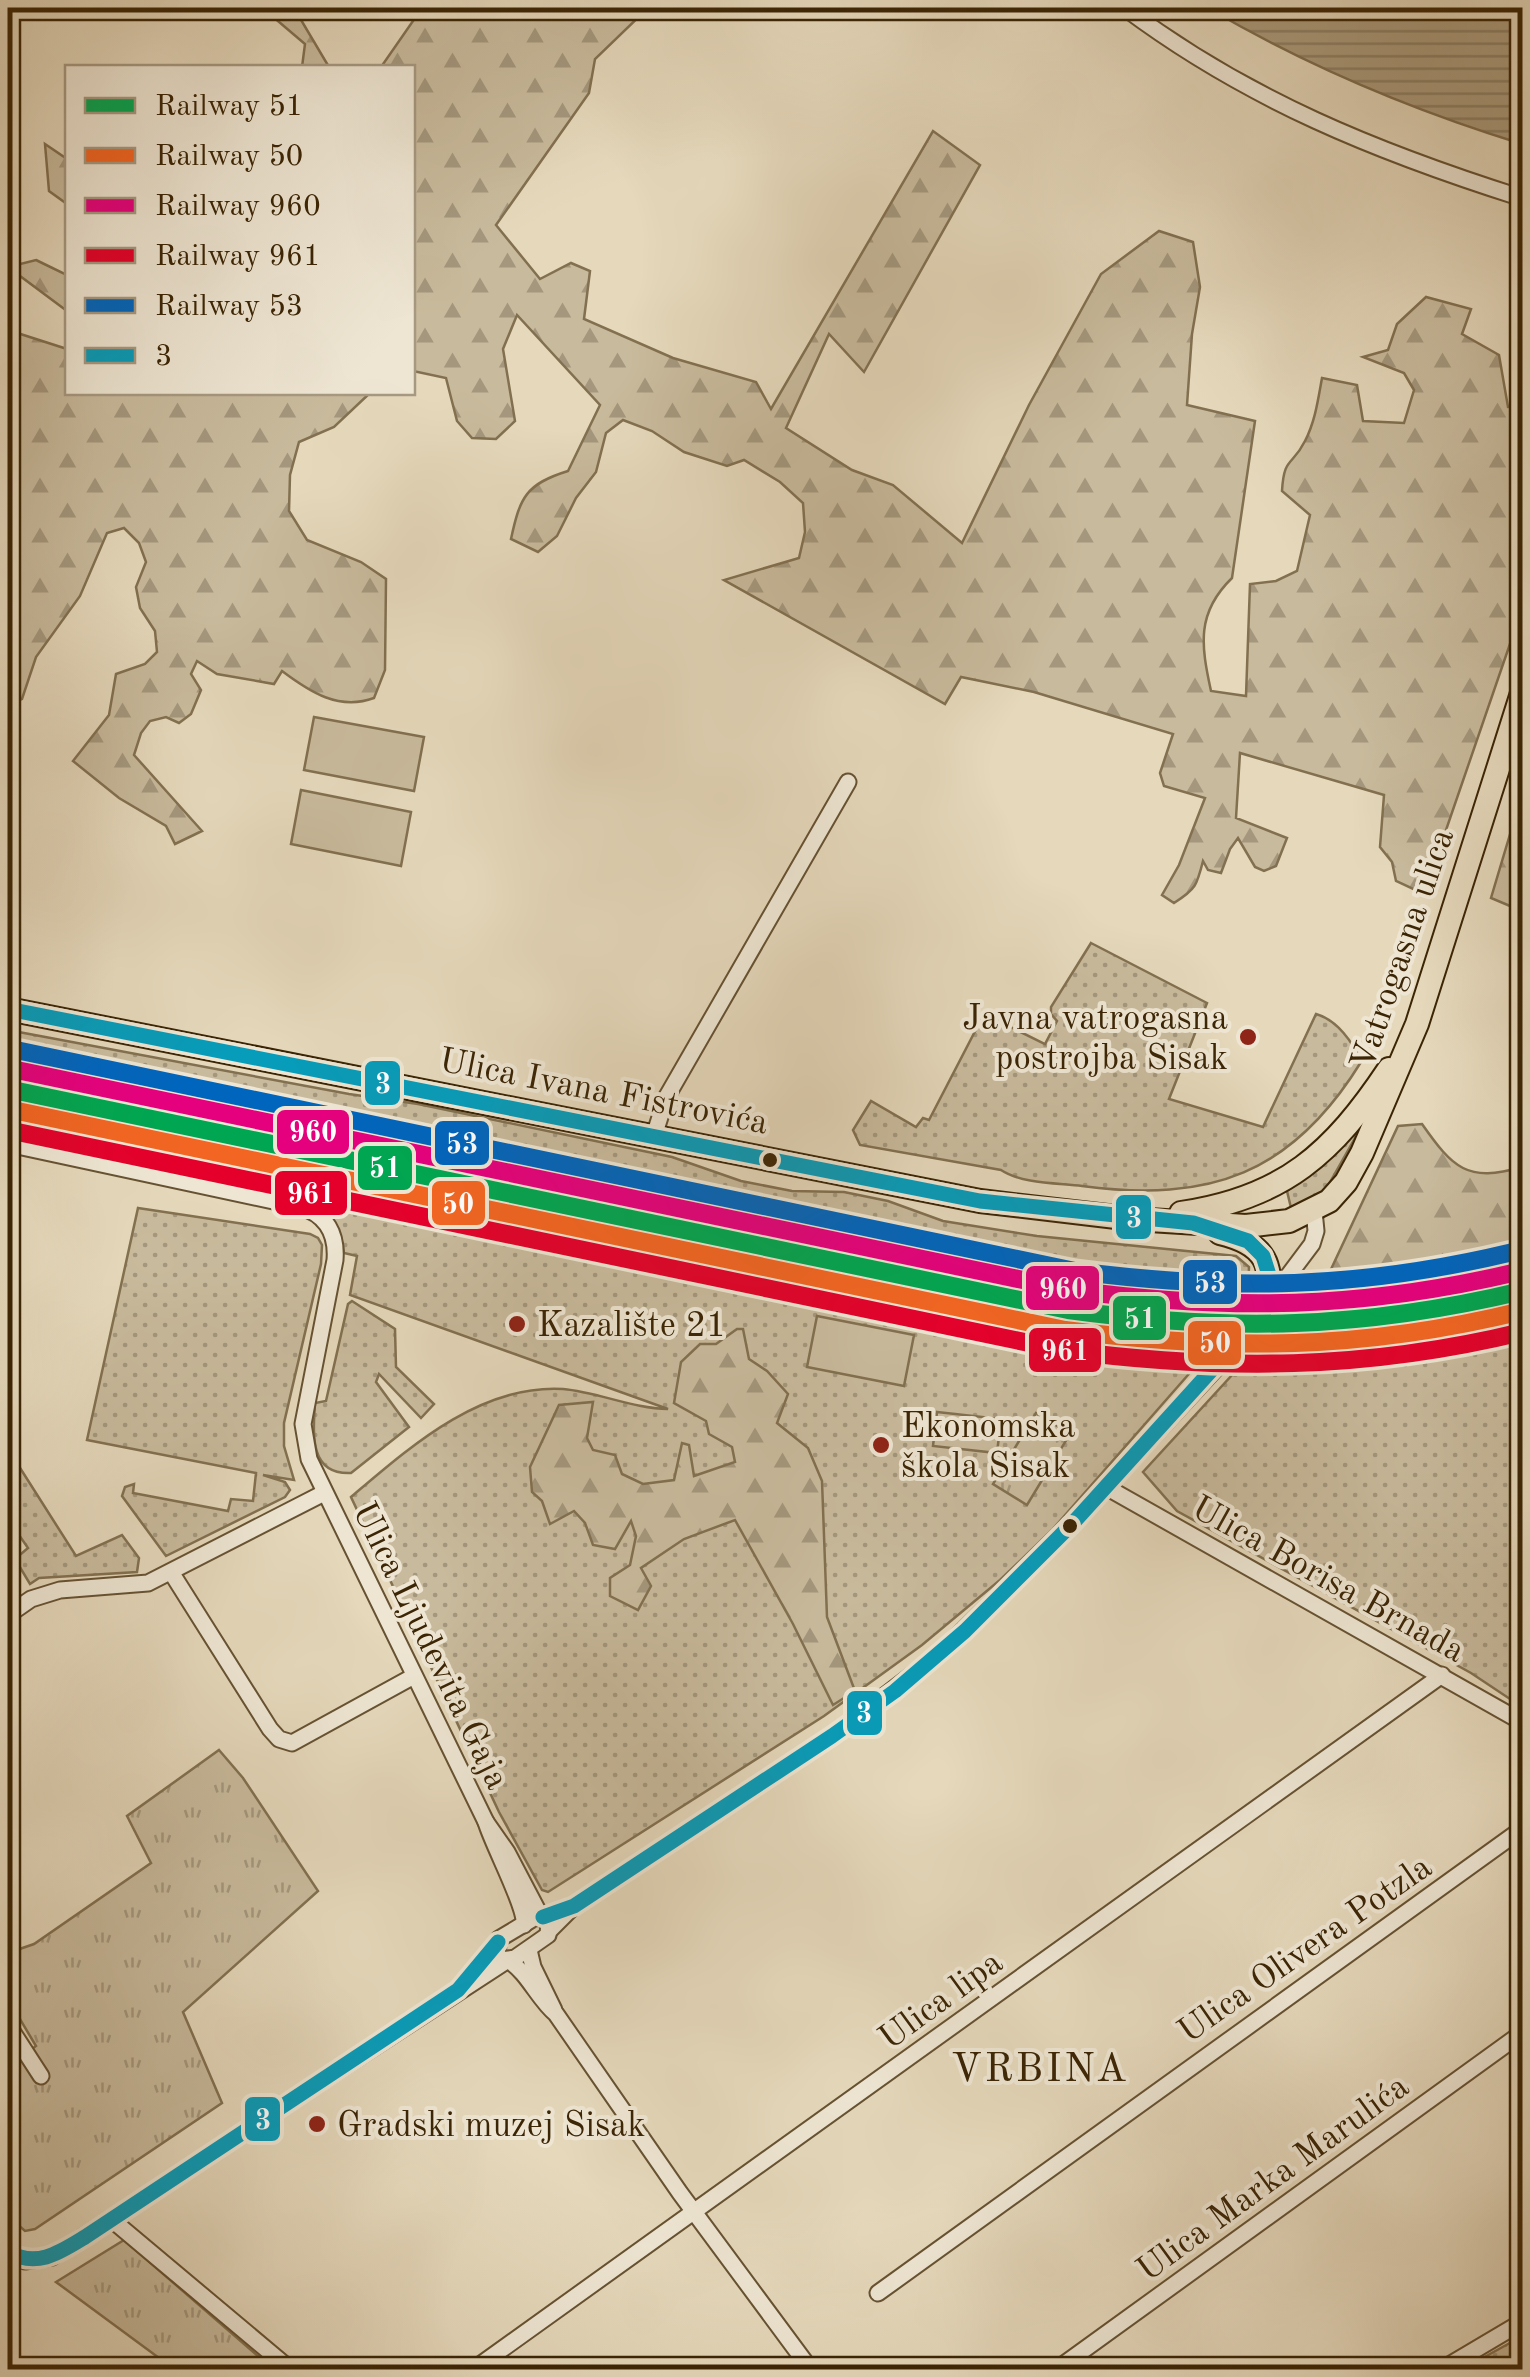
<svg xmlns="http://www.w3.org/2000/svg" width="1530" height="2377" font-family="'Old Standard TT',serif">
<defs>
<pattern id="grass-dots" width="8" height="8" patternUnits="userSpaceOnUse" patternTransform="scale(2.5)"><rect width="8" height="8" fill="#c8ba9c"/><path d="M2 2h.1M6 6h.1" fill="none" stroke="#a4977d" stroke-width="1.8" stroke-linecap="round"/></pattern>
<pattern id="forest-firs" width="22" height="20" patternUnits="userSpaceOnUse" patternTransform="scale(2.5)"><rect width="22" height="20" fill="#c8ba9c"/><path d="M5 1l3.5 6h-7zM16 11l3.5 6h-7z" fill="#a4977d"/></pattern>
<pattern id="park-tufts" width="24" height="20" patternUnits="userSpaceOnUse" patternTransform="scale(2.5)"><rect width="24" height="20" fill="#c8ba9c"/><path d="M3 7l-1-3M5 7V3M7 7l1-3M15 17l-1-3M17 17v-4M19 17l1-3" fill="none" stroke="#a4977d"/></pattern>
<pattern id="water-rules" width="6" height="5" patternUnits="userSpaceOnUse" patternTransform="scale(2.5)"><rect width="6" height="5" fill="#ab9b7d"/><path d="M0 2.5h6" fill="none" stroke="#8c7e64"/></pattern>
</defs>
<rect width="100%" height="100%" fill="#e5d8bb"/>
<filter id="stains"><feTurbulence type="fractalNoise" baseFrequency=".002" numOctaves="4"/><feColorMatrix values="0 0 0 0 .2 0 0 0 0 .09 0 0 0 0 .02 0 0 0 .5 -.17"/></filter>
<radialGradient id="worn" r=".72"><stop offset=".6" stop-color="#630" stop-opacity="0"/><stop offset="1" stop-color="#630" stop-opacity=".3"/></radialGradient>
<g fill="url(#grass-dots)" stroke="#827050" stroke-width="2.5">
<path d="M1091,943L1207,1003L1169,1099L1263,1127L1316,1014C1337,1020 1353,1042 1361,1062C1292,1174 1210,1203 1082,1186C1057,1183 1022,1184 1001,1170L860,1145L853,1130L871,1101L916,1127L923,1118L929,1120L984,1014L1045,1044L1057,1021L1051,1014V1007Z"/>
<polygon points="8,1030 349,1094 418,1104 672,1157 741,1181 792,1191 844,1192 888,1201 943,1221 1037,1236 1236,1256 1249,1267 1248,1291 1232,1320 1069,1296 8,1077"/>
<path d="M8,1096L915,1283L933,1289L936,1294L944,1290L1137,1326L1221,1328L1218,1339L1202,1359L1052,1530L1000,1580L922,1645L824,1716L548,1892L542,1890L499,1812L351,1497C410,1447 480,1384 563,1389C598,1392 634,1409 668,1409L350,1295L357,1256L344,1253C341,1227 331,1211 307,1199L309,1187L8,1120Z"/>
<polygon points="1354,1132 1355,1138 1325,1191 1291,1208 1287,1191 1325,1162"/>
<polygon points="138,1208 310,1234 318,1238 322,1245 321,1264 284,1423 284,1446 294,1480 263,1475 285,1482 290,1490 285,1497 166,1556 122,1496 125,1487 134,1484 133,1493 228,1511 231,1499 253,1501 256,1473 87,1440"/>
<path d="M352,1301L395,1329L396,1367L434,1404L421,1418L379,1374L376,1382L409,1427L351,1473C309,1475 313,1434 315,1403L326,1401L348,1304Z"/>
<polygon points="1522,1312 1522,1707 1471,1673 1177,1511 1143,1472 1267,1337 1413,1334"/>
<polygon points="15,1460 76,1556 122,1535 139,1558 137,1572 39,1578 30,1584 15,1559 28,1548 8,1519 8,1465"/>
<polygon points="1522,2336 1522,2369 1463,2369 1517,2339"/>
</g>
<g fill="url(#forest-firs)" stroke="#827050" stroke-width="2.5">
<polygon points="269,8 294,8 329,67 302,67 305,44 272,16"/>
<path d="M422,8H648L595,59L589,93L496,225L540,279L571,263L590,271L584,319L673,358L756,382L771,409L933,131L980,165L864,372L829,334L786,428L852,470L893,485L962,543L1029,405L1101,274L1159,231L1193,242L1200,287L1192,334L1187,405L1255,421L1232,578C1196,613 1201,645 1211,691L1246,696L1250,584L1276,581L1297,571L1310,515L1282,491C1284,456 1292,467 1305,441C1315,422 1318,400 1322,378L1357,385L1363,421L1404,423L1414,390L1404,373L1363,357L1388,350L1397,324L1426,297L1471,309L1462,334L1499,355L1508,407L1522,406V609L1424,894L1396,881L1392,862L1380,847L1384,795L1240,753L1236,818L1287,838L1276,866L1264,871L1255,867L1238,838L1230,849L1221,873L1208,870L1203,861C1197,885 1196,889 1174,903L1162,895L1179,865L1205,798L1164,786L1160,773L1173,734L1034,692L961,677L945,704L724,580L799,558L805,532L803,503L780,482L744,460L727,466L684,452L652,431L623,420L606,433L596,472L576,498L557,536L538,552L511,539C520,497 526,484 568,471L600,405L517,315L503,349L515,421L496,439L472,438L457,421L446,378L413,371L412,68L381,67Z"/>
<polygon points="45,144 67,159 67,204 49,191"/>
<polygon points="36,260 67,275 67,311 8,267"/>
<path d="M8,330L67,349L68,392L370,393L334,427L299,442L290,475L289,511L307,540L361,562L386,579L385,670L374,698C339,711 310,692 282,671L274,684L217,674L197,661L191,674L201,690L191,714L179,723L166,717L150,721L141,733L134,755L202,831L175,844L166,826L119,798L73,761L109,715L116,674L145,664L157,652L155,631L140,608L136,587L146,562L139,543L124,528L107,533L80,596L36,657L22,699L8,704Z"/>
<polygon points="1522,794 1522,911 1491,898"/>
<path d="M1422,1124C1453,1168 1467,1183 1522,1167V1274L1380,1303L1311,1312L1398,1126Z"/>
<polygon points="737,1329 743,1329 749,1359 767,1371 788,1394 777,1423 808,1448 822,1481 827,1617 855,1691 833,1705 793,1624 735,1520 684,1539 641,1568 651,1586 638,1610 610,1596 610,1578 630,1565 636,1536 631,1521 615,1549 593,1545 585,1523 574,1511 550,1524 542,1501 532,1492 530,1467 559,1405 593,1402 587,1438 593,1450 615,1455 622,1474 643,1484 674,1480 682,1443 689,1445 694,1476 735,1462 732,1447 709,1434 706,1421 674,1403 681,1362 700,1344 716,1344"/>
</g>
<g fill="url(#park-tufts)" stroke="#827050" stroke-width="2.5">
<polygon points="1036,1413 1070,1434 1027,1505 993,1484"/>
<polygon points="219,1750 243,1778 318,1891 183,2012 222,2103 35,2229 25,2231 8,2216 8,2067 36,2046 8,1999 8,1953 34,1944 151,1863 127,1816"/>
<polygon points="124,2240 273,2369 274,2369 174,2369 56,2282"/>
</g>
<g fill="#c8ba9c" stroke="#827050" stroke-width="2.5">
<polygon points="314,717 424,737 414,791 304,770"/>
<polygon points="301,790 411,812 401,866 291,844"/>
<polygon points="817,1316 914,1335 904,1386 807,1367"/>
<polygon points="937,1412 1001,1419 997,1453 933,1446"/>
</g>
<path fill="url(#water-rules)" stroke="#7e6c4d" stroke-width="2.5" d="M1208,8H1522V144C1412,110 1307,66 1208,8Z"/>
<g fill="none" stroke-linecap="round" stroke-linejoin="round">
<defs>
<g id="street">
<path d="M1125,8C1248,100 1377,152 1522,198"/>
<polyline points="654,1136 666,1098 848,782"/>
<path d="M8,1144L301,1207C327,1215 337,1234 335,1260L303,1424L309,1459L486,1822"/>
<polyline points="1106,1487 1522,1722"/>
<polyline points="171,1572 270,1729 279,1739 292,1743 414,1676"/>
<polyline points="8,1615 31,1599 60,1590 148,1583 324,1493"/>
<polygon points="534,1918 543,1917 549,1921 548,1935 515,1958 501,1960 497,1953 499,1939"/>
<path d="M524,1925C527,1908 493,1846 486,1822L507,1852L539,1913L543,1917L565,1909"/>
<polyline points="550,1930 574,1906 832,1736 938,1655 1073,1523 1231,1352 1312,1244 1316,1231 1314,1211"/>
<polyline points="529,1950 533,1967 554,2010"/>
<path d="M509,1961C528,1973 538,1999 556,2014L680,2193L811,2370"/>
<polyline points="467,1979 498,1942"/>
<polyline points="8,2025 41,2076"/>
<polyline points="111,2219 291,2370"/>
<polyline points="8,2252 25,2261 52,2257 505,1962"/>
<polyline points="878,2293 1522,1829"/>
<polyline points="473,2370 1442,1675"/>
<polyline points="1056,2370 1522,2033"/>
<polyline points="1441,2370 1522,2322"/>
</g>
<g id="primary">
<polyline points="8,1009 980,1201 1133,1219 1246,1226 1289,1221 1329,1201 1346,1182 1362,1153 1417,1024 1522,693"/>
<path d="M1181,1213C1284,1198 1333,1153 1389,1069"/>
<path d="M1220,1233C1266,1244 1275,1264 1266,1310"/>
</g>
</defs>
<use href="#street" stroke="#665232" stroke-width="19"/>
<use href="#primary" stroke="#3b2505" stroke-width="26"/>
<use href="#street" stroke="#eee6d3" stroke-width="15"/>
<use href="#primary" stroke="#e5d8bb" stroke-width="22"/>
<defs>
<g id="bus-1">
<polyline points="8,1009 980,1201 1193,1223 1248,1241 1263,1256 1269,1275 1266,1310 1073,1523 965,1631 895,1691 832,1736 574,1906 543,1917"/>
<path d="M8,2252C37,2268 59,2253 85,2237L458,1990L498,1942"/>
</g>
</defs>
<use href="#bus-1" stroke="#eee6d3" stroke-width="22"/>
<use href="#bus-1" stroke="#069cba" stroke-width="15"/>
<defs>
<path id="rail-1" d="M8,1089L1068,1310C1229,1332 1363,1329 1522,1291"/>
<path id="rail-2" d="M8,1109L1065,1330C1227,1351 1363,1350 1522,1311"/>
<path id="rail-3" d="M12,1069L1071,1290C1230,1311 1361,1309 1517,1272"/>
<path id="rail-4" d="M8,1130L1063,1350C1222,1371 1366,1370 1522,1332"/>
<path id="rail-5" d="M16,1050L1075,1271C1231,1291 1359,1289 1513,1252"/>
</defs>
<use href="#rail-1" stroke="#eee6d3" stroke-width="25"/>
<use href="#rail-2" stroke="#eee6d3" stroke-width="25"/>
<use href="#rail-3" stroke="#eee6d3" stroke-width="25"/>
<use href="#rail-4" stroke="#eee6d3" stroke-width="25"/>
<use href="#rail-5" stroke="#eee6d3" stroke-width="25"/>
<use href="#rail-1" stroke="#00a651" stroke-width="18"/>
<use href="#rail-2" stroke="#f26522" stroke-width="18"/>
<use href="#rail-3" stroke="#e5007d" stroke-width="18"/>
<use href="#rail-4" stroke="#e4002b" stroke-width="18"/>
<use href="#rail-5" stroke="#0065bd" stroke-width="18"/>
</g>
<g fill="#8f2418" stroke="#eee6d3" stroke-width="4">
<circle cx="1248" cy="1037" r="10"/>
<circle cx="517" cy="1324" r="10"/>
<circle cx="881" cy="1445" r="10"/>
<circle cx="317" cy="2124" r="10"/>
</g>
<g fill="#3b2505" stroke="#eee6d3" stroke-width="4">
<circle cx="770" cy="1160" r="9"/>
<circle cx="1070" cy="1526" r="9"/>
</g>
<g text-anchor="middle" stroke-width="8" stroke-linejoin="round" paint-order="stroke">
<g font-size="35" fill="#3b2505" stroke="#eee6d3">
<text transform="translate(1401 949) rotate(-71)" y="12">Vatrogasna ulica</text>
<text transform="translate(604 1090) rotate(11)" y="12">Ulica Ivana Fistrovića</text>
<text transform="translate(1329 1578) rotate(29)" y="12">Ulica Borisa Brnada</text>
<text transform="translate(432 1645) rotate(64)" y="12">Ulica Ljudevita Gaja</text>
<text transform="translate(1304 1948) rotate(-35)" y="12">Ulica Olivera Potzla</text>
<text transform="translate(940 1999) rotate(-36)" y="12">Ulica lipa</text>
<text transform="translate(1272 2177) rotate(-36)" y="12">Ulica Marka Marulića</text>
</g>
<g font-size="35" fill="#3b2505" stroke="#eee6d3" text-anchor="start">
<text x="1228" y="1029" text-anchor="end">Javna vatrogasna<tspan x="1228" dy="40">postrojba Sisak</tspan></text>
<text x="537" y="1336">Kazalište 21</text>
<text x="901" y="1437">Ekonomska<tspan x="901" dy="40">škola Sisak</tspan></text>
<text x="337" y="2136">Gradski muzej Sisak</text>
</g>
<g font-size="40" letter-spacing="2.5" fill="#3b2505" stroke="#eee6d3">
<text x="1040" y="2081">VRBINA</text>
</g>
</g>
<g stroke="#eee6d3" stroke-width="4">
<rect x="363" y="1059" width="39" height="48" rx="10" fill="#069cba"/>
<rect x="275" y="1108" width="76" height="48" rx="10" fill="#e5007d"/>
<rect x="433" y="1119" width="58" height="48" rx="10" fill="#0065bd"/>
<rect x="356" y="1144" width="58" height="48" rx="10" fill="#00a651"/>
<rect x="273" y="1169" width="76" height="48" rx="10" fill="#e4002b"/>
<rect x="430" y="1179" width="57" height="48" rx="10" fill="#f26522"/>
<rect x="1114" y="1193" width="39" height="48" rx="10" fill="#069cba"/>
<rect x="1181" y="1258" width="58" height="48" rx="10" fill="#0065bd"/>
<rect x="1024" y="1264" width="77" height="48" rx="10" fill="#e5007d"/>
<rect x="1111" y="1294" width="57" height="48" rx="10" fill="#00a651"/>
<rect x="1186" y="1319" width="57" height="48" rx="10" fill="#f26522"/>
<rect x="1027" y="1326" width="76" height="48" rx="10" fill="#e4002b"/>
<rect x="845" y="1689" width="39" height="48" rx="10" fill="#069cba"/>
<rect x="243" y="2095" width="39" height="48" rx="10" fill="#069cba"/>
</g>
<g font-size="28" text-anchor="middle" font-weight="bold" fill="#fff">
<text x="383" y="1093">3</text>
<text x="313" y="1141">960</text>
<text x="462" y="1153">53</text>
<text x="385" y="1177">51</text>
<text x="311" y="1203">961</text>
<text x="458" y="1213">50</text>
<text x="1134" y="1227">3</text>
<text x="1210" y="1292">53</text>
<text x="1063" y="1298">960</text>
<text x="1140" y="1328">51</text>
<text x="1215" y="1352">50</text>
<text x="1065" y="1360">961</text>
<text x="864" y="1722">3</text>
<text x="263" y="2129">3</text>
</g>
<rect width="1530" height="2377" fill="none" stroke="#e5d8bb" stroke-width="40"/>
<rect x="10" y="10" width="1510" height="2357" fill="none" stroke="#3b2505" stroke-width="5"/>
<rect x="20" y="20" width="1490" height="2337" fill="none" stroke="#3b2505" stroke-width="2.5"/>
<rect x="65" y="65" width="350" height="330" fill="#eee6d3" stroke="#a69981" stroke-width="2.5"/>
<rect x="85" y="98" width="50" height="15" fill="#00a651" stroke="#a69981" stroke-width="2.5"/>
<text x="155" y="115" font-size="30" fill="#3b2505">Railway 51</text>
<rect x="85" y="148" width="50" height="15" fill="#f26522" stroke="#a69981" stroke-width="2.5"/>
<text x="155" y="165" font-size="30" fill="#3b2505">Railway 50</text>
<rect x="85" y="198" width="50" height="15" fill="#e5007d" stroke="#a69981" stroke-width="2.5"/>
<text x="155" y="215" font-size="30" fill="#3b2505">Railway 960</text>
<rect x="85" y="248" width="50" height="15" fill="#e4002b" stroke="#a69981" stroke-width="2.5"/>
<text x="155" y="265" font-size="30" fill="#3b2505">Railway 961</text>
<rect x="85" y="298" width="50" height="15" fill="#0065bd" stroke="#a69981" stroke-width="2.5"/>
<text x="155" y="315" font-size="30" fill="#3b2505">Railway 53</text>
<rect x="85" y="348" width="50" height="15" fill="#069cba" stroke="#a69981" stroke-width="2.5"/>
<text x="155" y="365" font-size="30" fill="#3b2505">3</text>
<rect width="100%" height="100%" filter="url(#stains)"/>
<rect width="100%" height="100%" fill="url(#worn)"/>
</svg>
